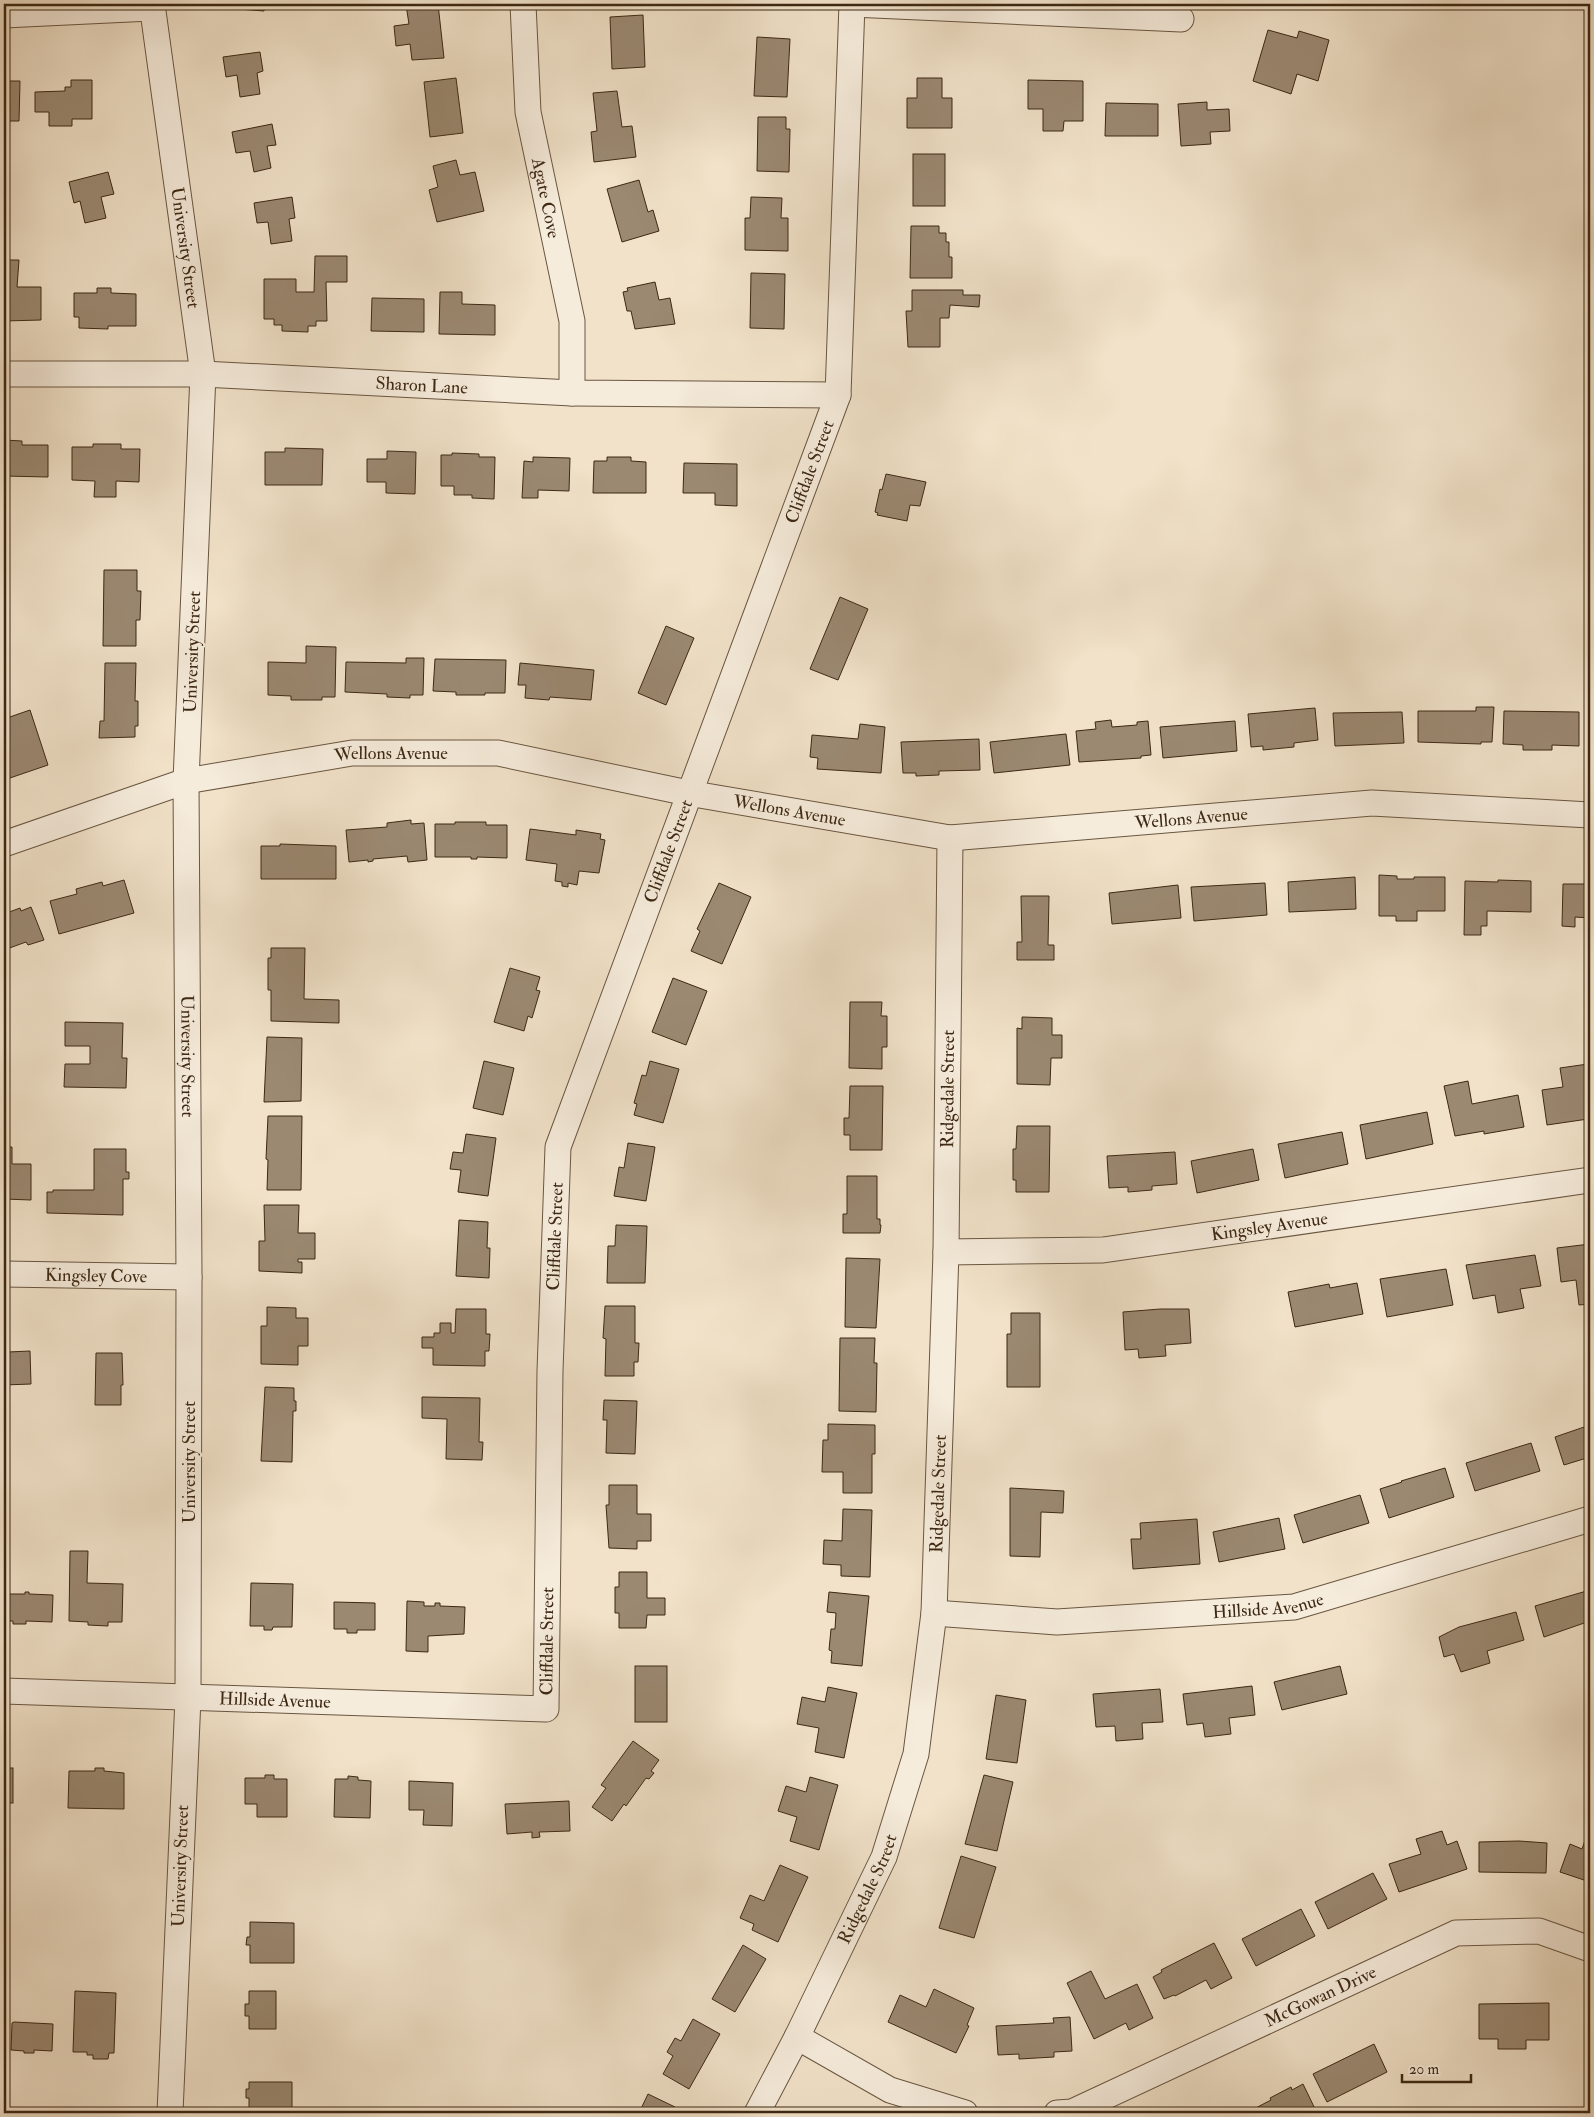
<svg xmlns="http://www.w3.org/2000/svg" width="1594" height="2117" font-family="'IM FELL Double Pica',serif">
<rect width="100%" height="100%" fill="#f1e2c9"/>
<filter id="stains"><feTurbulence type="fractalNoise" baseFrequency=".004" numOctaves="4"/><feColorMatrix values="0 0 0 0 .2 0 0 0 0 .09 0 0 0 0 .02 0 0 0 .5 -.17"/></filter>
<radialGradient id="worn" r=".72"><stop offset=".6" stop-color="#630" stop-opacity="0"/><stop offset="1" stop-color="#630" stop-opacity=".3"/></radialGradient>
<g fill="#9b8972" stroke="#3d2814">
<polygon points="226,4 265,4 264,11 226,8"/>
<polygon points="417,4 438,4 444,58 412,60 410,44 396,46 394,26 409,24 406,5"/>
<polygon points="643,15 645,67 612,69 610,17"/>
<polygon points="1268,30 1297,38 1299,31 1329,40 1318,81 1297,74 1291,94 1253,81"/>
<polygon points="757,37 790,39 787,97 754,96"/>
<polygon points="260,52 263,71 257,73 260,94 240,97 237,75 226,77 223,57"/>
<polygon points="456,78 463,133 430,137 424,82"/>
<polygon points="917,78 942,78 942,98 952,98 952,128 907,128 907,98 917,98"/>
<polygon points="71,80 92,80 92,119 72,119 72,126 49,126 49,112 35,112 35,92 65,91 65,87 71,87"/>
<polygon points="1028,80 1083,81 1083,121 1064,121 1063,131 1043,131 1043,109 1028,109"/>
<polygon points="4,81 20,81 19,121 4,121"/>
<polygon points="617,91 622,127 632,126 636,157 594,162 591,132 597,131 593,93"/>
<polygon points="1207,102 1207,110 1229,109 1230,131 1210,132 1211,144 1181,146 1178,104"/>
<polygon points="1106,103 1158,104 1158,136 1105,136"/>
<polygon points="758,117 786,117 786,129 790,129 789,172 757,171"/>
<polygon points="272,124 276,145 267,146 271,168 254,172 250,151 236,153 232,132"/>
<rect x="913" y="154" width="32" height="52"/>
<polygon points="456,160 460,175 475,172 484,211 437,222 429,190 438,187 433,166"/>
<polygon points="108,172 114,194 101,197 106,218 85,223 80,201 74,203 69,182"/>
<polygon points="639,180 648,212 653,210 659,231 622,242 607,189"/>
<polygon points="292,197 295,218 289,219 292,241 271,244 268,222 257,223 254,203"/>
<polygon points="751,197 782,198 781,218 788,218 788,251 745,250 745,218 750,218"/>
<polygon points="911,226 939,226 939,233 946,233 946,242 949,242 949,257 952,257 952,278 910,278"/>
<polygon points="315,256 347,256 347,282 326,282 327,321 316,321 316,326 308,326 308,332 282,331 282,325 274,325 274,319 264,319 264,279 296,279 296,292 314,292"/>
<polygon points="4,260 19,260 17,287 41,287 41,320 4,321"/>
<polygon points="751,273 785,274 784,329 750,328"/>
<polygon points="655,282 659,300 670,298 675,324 635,329 631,311 627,311 623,292 628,291 627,288"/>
<polygon points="97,288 111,288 111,293 136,294 136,326 108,326 108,329 79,328 79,317 74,317 74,293 97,293"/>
<polygon points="912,290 963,290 963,295 980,295 979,307 950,305 949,318 940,318 940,347 908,347 906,311 912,311"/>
<polygon points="440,292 462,292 462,304 495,305 495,335 439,334"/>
<polygon points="372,298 424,299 424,332 371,331"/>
<polygon points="4,440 22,441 22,445 48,445 48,477 4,476"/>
<polygon points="93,444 121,444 121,449 140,449 139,482 116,481 116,497 94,497 95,481 72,480 72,447 93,447"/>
<polygon points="285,448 323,449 322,485 265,485 265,452 285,452"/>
<polygon points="387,451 416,452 415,494 386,493 386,482 367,482 367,459 387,459"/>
<polygon points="452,453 479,454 479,457 495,457 494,499 472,498 472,495 454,495 454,486 441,486 441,455 452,455"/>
<polygon points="533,457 570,458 569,491 538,490 538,498 522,498 524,461 533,462"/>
<polygon points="607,457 631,457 631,461 646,462 646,493 593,493 594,461 607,461"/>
<polygon points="684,463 737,464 737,506 715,505 715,493 683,493"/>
<polygon points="886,474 926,482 920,506 910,505 907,521 877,515 878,513 875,512 880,489 882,490"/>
<polygon points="104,570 137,570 137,591 141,591 140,620 136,620 136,646 103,646"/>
<polygon points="840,597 868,609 838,680 810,669"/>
<polygon points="666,626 694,638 666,705 638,693"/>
<polygon points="306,646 336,647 335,697 322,697 322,700 291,700 291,696 268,695 268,662 306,663"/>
<polygon points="406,658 424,658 423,695 410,695 410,698 387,697 387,694 345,692 346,662 406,663"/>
<polygon points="435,659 506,660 505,693 485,693 485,695 456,695 456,692 433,691"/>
<polygon points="105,663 136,663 135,701 138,701 138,726 135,726 135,737 99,738 100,721 104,721"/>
<polygon points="520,663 594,670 591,700 550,697 549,700 525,698 526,685 518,685"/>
<polygon points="1590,693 1590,750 1588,750"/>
<polygon points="1476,707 1494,707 1492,742 1481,742 1481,744 1418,742 1418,711 1476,711"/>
<polygon points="1315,708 1318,740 1294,743 1294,747 1263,750 1263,746 1251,747 1248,714"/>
<polygon points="30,710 48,765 4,780 4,719"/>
<polygon points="1504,711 1579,712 1579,746 1552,745 1552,750 1523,750 1523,745 1503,744"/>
<polygon points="1402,712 1404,743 1335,746 1333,713"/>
<polygon points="1111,720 1112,727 1137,725 1137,722 1148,721 1151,755 1141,756 1141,758 1079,762 1076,731 1096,729 1095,722"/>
<polygon points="1235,721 1237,751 1163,758 1160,727"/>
<polygon points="860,724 885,727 881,773 817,769 818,758 810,757 812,735 858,739"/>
<polygon points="1066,734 1070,765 994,773 990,742"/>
<polygon points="979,739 980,770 939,771 939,775 916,776 916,773 903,773 901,742"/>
<polygon points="411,820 411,824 424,823 427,860 408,862 407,856 373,859 373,861 368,862 368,860 349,862 346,830 387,827 387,823"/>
<polygon points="455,822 486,822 486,825 507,825 507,858 477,857 477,859 471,859 471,857 435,857 435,824 455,824"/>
<polygon points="530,829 576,835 576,830 601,834 600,839 605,840 599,873 579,871 577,885 568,883 568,887 562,886 562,882 555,881 557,864 526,860"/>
<polygon points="280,844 336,846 336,879 261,879 261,846 280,846"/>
<polygon points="1379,875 1397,876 1397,879 1414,879 1414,877 1445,877 1445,911 1417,911 1417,921 1396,921 1396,916 1379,916"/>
<polygon points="1355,877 1356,909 1289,912 1288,882"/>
<polygon points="124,880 134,913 59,934 50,901 77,894 76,889 102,882 103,886"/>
<polygon points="1498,880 1531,881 1531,912 1487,911 1487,926 1481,926 1481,935 1464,935 1465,881 1498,882"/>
<polygon points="719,883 751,897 722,964 691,951 700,931 697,929"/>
<polygon points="1265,883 1267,915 1194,921 1191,887"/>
<polygon points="1563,884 1590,884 1590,918 1575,917 1575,927 1562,926"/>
<polygon points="1178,885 1181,918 1112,924 1109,893"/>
<polygon points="1021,896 1049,896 1048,945 1054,945 1054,960 1017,960 1017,942 1022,942"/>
<polygon points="31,907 44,940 28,945 26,942 4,950 4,914 20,908 21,911"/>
<polygon points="271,948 305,948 304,999 339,1000 339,1023 271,1021 271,990 268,990 268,958 271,958"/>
<polygon points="510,968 540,977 536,990 540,991 532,1018 528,1016 524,1031 494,1022"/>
<polygon points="673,978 707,991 686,1045 652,1032"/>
<polygon points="850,1002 882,1002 881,1016 887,1016 887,1047 882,1047 882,1069 849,1068"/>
<polygon points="1022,1017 1052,1018 1052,1035 1062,1035 1062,1058 1051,1058 1050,1085 1017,1084 1017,1028 1022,1029"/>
<polygon points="65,1022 123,1023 122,1058 127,1058 126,1088 64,1087 65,1064 90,1064 90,1046 65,1046"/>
<polygon points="267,1037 302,1038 301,1101 264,1102"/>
<polygon points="484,1061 514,1068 503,1115 473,1108"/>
<polygon points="650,1061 679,1069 663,1123 634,1115 637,1104 634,1103 642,1075 646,1076"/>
<polygon points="1588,1064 1590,1079 1590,1116 1588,1116 1588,1119 1547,1125 1542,1090 1563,1087 1560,1068"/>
<polygon points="1468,1081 1472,1104 1518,1095 1524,1127 1484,1134 1484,1131 1455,1136 1444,1086"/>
<polygon points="850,1086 883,1086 882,1150 850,1150 850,1135 844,1135 844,1118 849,1118"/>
<polygon points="1427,1112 1433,1144 1366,1159 1360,1125"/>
<polygon points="268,1116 302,1116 301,1190 267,1190 268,1160 266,1159"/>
<polygon points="1017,1126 1050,1126 1049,1192 1016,1192 1016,1180 1013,1180 1013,1149 1016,1149"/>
<polygon points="1342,1132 1348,1164 1285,1178 1278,1144"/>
<polygon points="466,1134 496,1138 488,1196 458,1192 461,1170 450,1169 453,1152 463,1153"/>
<polygon points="628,1143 655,1147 646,1201 614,1196 619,1167 624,1168"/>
<polygon points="4,1147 12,1147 12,1164 31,1164 31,1200 4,1199"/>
<polygon points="94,1149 126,1149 126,1172 129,1172 129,1179 123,1179 123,1215 47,1213 47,1192 53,1192 53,1190 94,1190"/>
<polygon points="1253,1149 1259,1180 1197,1193 1191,1161"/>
<polygon points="1175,1152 1177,1184 1152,1186 1152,1190 1128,1192 1128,1187 1109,1188 1107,1156"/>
<polygon points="847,1176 877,1176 877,1219 880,1219 880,1225 881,1225 880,1233 843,1233 843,1214 847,1214"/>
<polygon points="264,1205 299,1205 298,1233 315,1233 315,1259 298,1259 298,1262 302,1262 302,1273 259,1271 259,1241 265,1241"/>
<polygon points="459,1220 488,1222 487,1248 490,1248 489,1278 456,1276"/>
<polygon points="616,1225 647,1226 645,1283 607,1283 608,1246 615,1246"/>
<polygon points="1590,1244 1590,1304 1579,1305 1576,1280 1561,1282 1557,1248"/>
<polygon points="1535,1255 1541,1286 1520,1289 1524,1308 1498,1313 1495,1295 1473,1299 1466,1265"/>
<polygon points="846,1258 880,1259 876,1328 845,1327"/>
<polygon points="1446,1269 1453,1305 1387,1317 1380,1279"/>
<polygon points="1357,1283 1363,1314 1295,1327 1288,1292 1329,1284 1330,1288"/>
<polygon points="605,1306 635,1306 635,1343 639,1343 638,1362 634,1362 634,1376 605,1376 606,1339 603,1338"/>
<polygon points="267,1307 296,1308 296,1318 308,1318 308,1346 298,1346 298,1365 261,1364 261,1326 267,1326"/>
<polygon points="456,1309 486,1309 486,1334 490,1334 489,1351 485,1351 485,1366 433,1365 433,1348 422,1348 422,1337 434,1337 434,1333 440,1333 440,1323 451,1323 451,1333 455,1333"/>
<polygon points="1160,1309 1189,1309 1191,1343 1165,1345 1166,1356 1139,1358 1138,1349 1125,1350 1123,1312"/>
<polygon points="1011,1313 1040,1313 1040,1387 1007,1387 1007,1334 1011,1334"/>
<polygon points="840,1338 875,1338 874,1363 877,1363 876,1412 839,1411"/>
<polygon points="8,1347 8,1352 30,1351 31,1384 4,1385 4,1348"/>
<polygon points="96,1353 122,1353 123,1385 121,1385 121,1405 95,1405"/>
<polygon points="265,1387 294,1388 294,1401 296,1401 296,1411 293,1411 292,1462 261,1461"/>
<polygon points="422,1397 480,1398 479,1442 483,1442 482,1460 446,1459 447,1419 422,1418"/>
<polygon points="604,1400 637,1401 635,1454 606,1453 607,1420 603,1420"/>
<polygon points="828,1424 875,1425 875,1454 872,1454 872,1493 843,1493 843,1472 822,1472 823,1440 828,1440"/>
<polygon points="1590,1425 1590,1457 1564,1465 1555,1437"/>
<polygon points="1531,1443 1540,1471 1475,1491 1466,1463"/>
<polygon points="1445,1468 1454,1497 1389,1518 1380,1489 1402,1482 1401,1481"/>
<polygon points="609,1485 637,1485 637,1514 651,1514 651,1541 637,1541 637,1549 609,1548 606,1505 609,1505"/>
<polygon points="1010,1488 1064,1491 1063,1513 1041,1512 1040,1557 1010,1556"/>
<polygon points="1360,1495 1369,1523 1303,1543 1294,1515"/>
<polygon points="843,1509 872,1510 870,1577 841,1576 841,1565 823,1564 824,1540 842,1541"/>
<polygon points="1279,1518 1285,1549 1219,1562 1213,1532"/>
<polygon points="1197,1519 1200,1564 1133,1569 1131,1539 1141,1539 1140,1523"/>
<polygon points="70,1551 88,1551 87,1583 123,1584 122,1622 108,1622 108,1626 88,1625 88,1622 69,1621"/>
<polygon points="619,1572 647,1572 647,1598 665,1598 665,1615 647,1615 646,1628 619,1628 619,1613 615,1613 615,1587 619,1587"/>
<polygon points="251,1583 293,1584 292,1627 273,1627 272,1630 264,1630 264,1626 250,1626"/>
<polygon points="1590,1590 1590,1621 1544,1637 1535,1606"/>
<polygon points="25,1592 29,1592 29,1594 53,1595 52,1622 26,1621 26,1624 13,1624 13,1621 7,1621 7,1594 25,1594"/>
<polygon points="829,1592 869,1596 862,1666 831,1663 832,1651 829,1650 831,1629 835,1629 836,1613 827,1612"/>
<polygon points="407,1601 424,1602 424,1606 435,1606 435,1603 440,1603 440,1606 465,1607 464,1634 428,1636 428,1652 406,1651"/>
<polygon points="334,1602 375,1603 375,1630 357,1630 357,1633 347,1633 347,1629 334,1629"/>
<polygon points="1516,1612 1524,1640 1487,1651 1490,1663 1461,1672 1454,1654 1444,1657 1439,1637 1459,1627"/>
<rect x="635" y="1666" width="32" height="56"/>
<polygon points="1340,1666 1347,1694 1282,1710 1274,1682"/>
<polygon points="1252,1686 1255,1715 1229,1718 1231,1734 1205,1737 1203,1723 1187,1725 1183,1694"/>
<polygon points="828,1687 857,1693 844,1758 815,1752 819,1728 797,1724 802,1697 825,1702"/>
<polygon points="1160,1689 1163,1722 1142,1723 1143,1739 1116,1741 1115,1726 1096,1727 1093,1694"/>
<polygon points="996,1695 1026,1700 1017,1763 986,1759"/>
<polygon points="633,1741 659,1760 651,1771 654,1773 649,1779 646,1778 626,1806 624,1804 612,1821 592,1807 606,1788 601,1785"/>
<rect x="4" y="1768" width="9" height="35"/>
<polygon points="95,1768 104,1768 104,1771 124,1773 124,1809 68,1808 69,1771 95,1771"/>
<polygon points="265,1775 274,1775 274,1779 287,1779 287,1817 257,1817 257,1804 245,1804 245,1778 265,1778"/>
<polygon points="984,1775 1013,1782 997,1851 965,1844"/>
<polygon points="348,1776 358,1777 358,1780 371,1781 370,1818 334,1817 335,1779 348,1779"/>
<polygon points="810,1777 838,1785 819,1850 790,1841 797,1817 778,1811 786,1786 806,1792"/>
<polygon points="409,1781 453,1783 452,1826 423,1825 424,1810 409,1810"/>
<polygon points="569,1801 570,1831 539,1832 540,1837 532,1838 532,1832 507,1834 505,1804"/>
<polygon points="1589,1829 1590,1830 1590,1882 1560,1872 1570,1844 1582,1849"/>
<polygon points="1442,1831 1447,1845 1457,1841 1467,1869 1399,1892 1389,1864 1421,1854 1416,1839"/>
<polygon points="1519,1841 1547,1843 1546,1873 1479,1872 1479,1842"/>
<polygon points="961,1856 996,1867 974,1938 939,1928"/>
<polygon points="780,1865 808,1877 778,1942 752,1930 754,1924 740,1918 750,1895 764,1901"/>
<polygon points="1373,1873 1387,1899 1328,1929 1315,1902"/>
<polygon points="1301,1909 1315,1936 1256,1966 1242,1939"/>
<polygon points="250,1922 294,1923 294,1963 250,1963 250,1945 246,1945 247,1937 250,1937"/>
<polygon points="1214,1943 1232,1978 1211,1989 1206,1980 1175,1996 1174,1995 1164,1999 1153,1977 1162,1972 1161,1970"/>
<polygon points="743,1945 766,1959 735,2012 712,1999"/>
<polygon points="1091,1971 1105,1999 1137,1984 1153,2018 1129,2030 1126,2023 1094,2039 1067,1983"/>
<polygon points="934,1989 974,2008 967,2025 969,2026 956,2053 888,2022 900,1995 926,2007"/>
<polygon points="75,1991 116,1993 114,2053 109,2053 108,2059 93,2059 93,2055 87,2055 87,2052 73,2052"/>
<polygon points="249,1991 276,1991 276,2029 249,2029 249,2016 245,2016 245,2004 249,2004"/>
<polygon points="1549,2003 1549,2040 1526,2040 1526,2049 1498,2049 1498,2039 1479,2039 1479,2004"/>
<polygon points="1070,2017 1072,2051 1054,2052 1054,2057 1019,2059 1019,2054 998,2055 996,2026 1054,2023 1053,2018"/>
<polygon points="693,2019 720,2034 689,2089 663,2074 673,2056 667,2052 675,2038 681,2041"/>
<polygon points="14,2022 53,2024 52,2051 34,2050 34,2053 24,2053 24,2051 11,2050 12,2023"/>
<polygon points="1374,2044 1387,2072 1327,2102 1313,2074"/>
<polygon points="249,2082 292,2082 292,2113 249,2113 249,2098 246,2098 246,2089 249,2089"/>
<polygon points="1303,2084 1317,2113 1246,2113 1271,2100 1270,2098 1291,2087 1292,2090"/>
<polygon points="648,2094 675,2107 672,2113 639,2113"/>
</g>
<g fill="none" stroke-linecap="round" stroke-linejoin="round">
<defs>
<g id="street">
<path id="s1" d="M152,4L203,374L186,781L189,1277L188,1698L170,2113"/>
<path id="s2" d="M523,4L528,112L572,321V393"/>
<polyline points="852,4 1181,19"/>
<polyline points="4,15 151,8"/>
<path id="s3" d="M4,374H203L572,393L838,395"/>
<path id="s4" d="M4,844L186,781L352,753H498L688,793L950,838L1372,803L1590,815"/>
<path id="s5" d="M946,1252L1103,1250L1590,1180"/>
<path id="s6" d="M4,1274L189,1277"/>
<path id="s7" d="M934,1613L1057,1622L1294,1607L1590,1519"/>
<path id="s8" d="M4,1691L546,1709L550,1371L558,1147L838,395L852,4"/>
<polyline points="797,2037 890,2090 965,2113"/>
<path id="s9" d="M757,2113L797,2037L884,1857L916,1754L934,1613L946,1252L950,838"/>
<path id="s10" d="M1057,2113L1072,2112L1456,1933L1539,1931L1590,1949"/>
</g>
</defs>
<use href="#street" stroke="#6a5641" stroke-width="27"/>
<use href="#street" stroke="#f6ecdc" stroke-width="25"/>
</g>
<g text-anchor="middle" stroke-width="4.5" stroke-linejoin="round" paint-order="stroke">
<g font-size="18" fill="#3d2814" stroke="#f6ecdc">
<text dy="6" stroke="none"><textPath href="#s2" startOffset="196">Agate Cove</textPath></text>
<text dy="6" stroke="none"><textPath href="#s1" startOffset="246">University Street</textPath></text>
<text dy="6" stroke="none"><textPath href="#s3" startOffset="418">Sharon Lane</textPath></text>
<text dy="6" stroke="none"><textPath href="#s8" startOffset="1825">Cliffdale Street</textPath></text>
<text transform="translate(192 652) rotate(-88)" y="6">University Street</text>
<text dy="6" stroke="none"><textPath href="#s4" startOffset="400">Wellons Avenue</textPath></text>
<text dy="6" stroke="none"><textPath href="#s4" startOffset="804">Wellons Avenue</textPath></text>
<text dy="6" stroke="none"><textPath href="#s4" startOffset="1209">Wellons Avenue</textPath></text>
<text dy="6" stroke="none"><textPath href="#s8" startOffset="1420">Cliffdale Street</textPath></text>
<text dy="6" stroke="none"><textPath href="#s1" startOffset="1056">University Street</textPath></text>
<text dy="6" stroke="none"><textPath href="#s9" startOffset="1060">Ridgedale Street</textPath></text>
<text dy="6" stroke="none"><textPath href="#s5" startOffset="325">Kingsley Avenue</textPath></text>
<text dy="6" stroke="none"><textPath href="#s8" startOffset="1015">Cliffdale Street</textPath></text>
<text dy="6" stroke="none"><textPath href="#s6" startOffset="92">Kingsley Cove</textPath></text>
<text transform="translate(189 1462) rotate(-90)" y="6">University Street</text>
<text dy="6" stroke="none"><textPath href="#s9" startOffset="655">Ridgedale Street</textPath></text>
<text dy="6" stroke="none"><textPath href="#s7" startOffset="335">Hillside Avenue</textPath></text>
<text dy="6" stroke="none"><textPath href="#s8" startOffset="610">Cliffdale Street</textPath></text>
<text dy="6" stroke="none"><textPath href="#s8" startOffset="271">Hillside Avenue</textPath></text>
<text transform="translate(180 1866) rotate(-88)" y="6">University Street</text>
<text dy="6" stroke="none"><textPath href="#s9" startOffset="250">Ridgedale Street</textPath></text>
<text dy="6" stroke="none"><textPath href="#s10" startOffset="289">McGowan Drive</textPath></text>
</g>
</g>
<rect width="1594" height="2117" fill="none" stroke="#f1e2c9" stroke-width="20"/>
<rect x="5" y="5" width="1584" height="2107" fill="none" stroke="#3d2814" stroke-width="2.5"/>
<rect x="10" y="10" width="1574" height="2097" fill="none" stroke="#3d2814"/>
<path d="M1402 2074v8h69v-8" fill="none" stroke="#3d2814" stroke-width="2.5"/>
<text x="1409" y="2074" font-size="15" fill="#3d2814" stroke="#f6ecdc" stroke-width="4" paint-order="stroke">20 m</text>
<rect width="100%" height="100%" filter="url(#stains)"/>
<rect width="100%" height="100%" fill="url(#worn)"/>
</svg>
